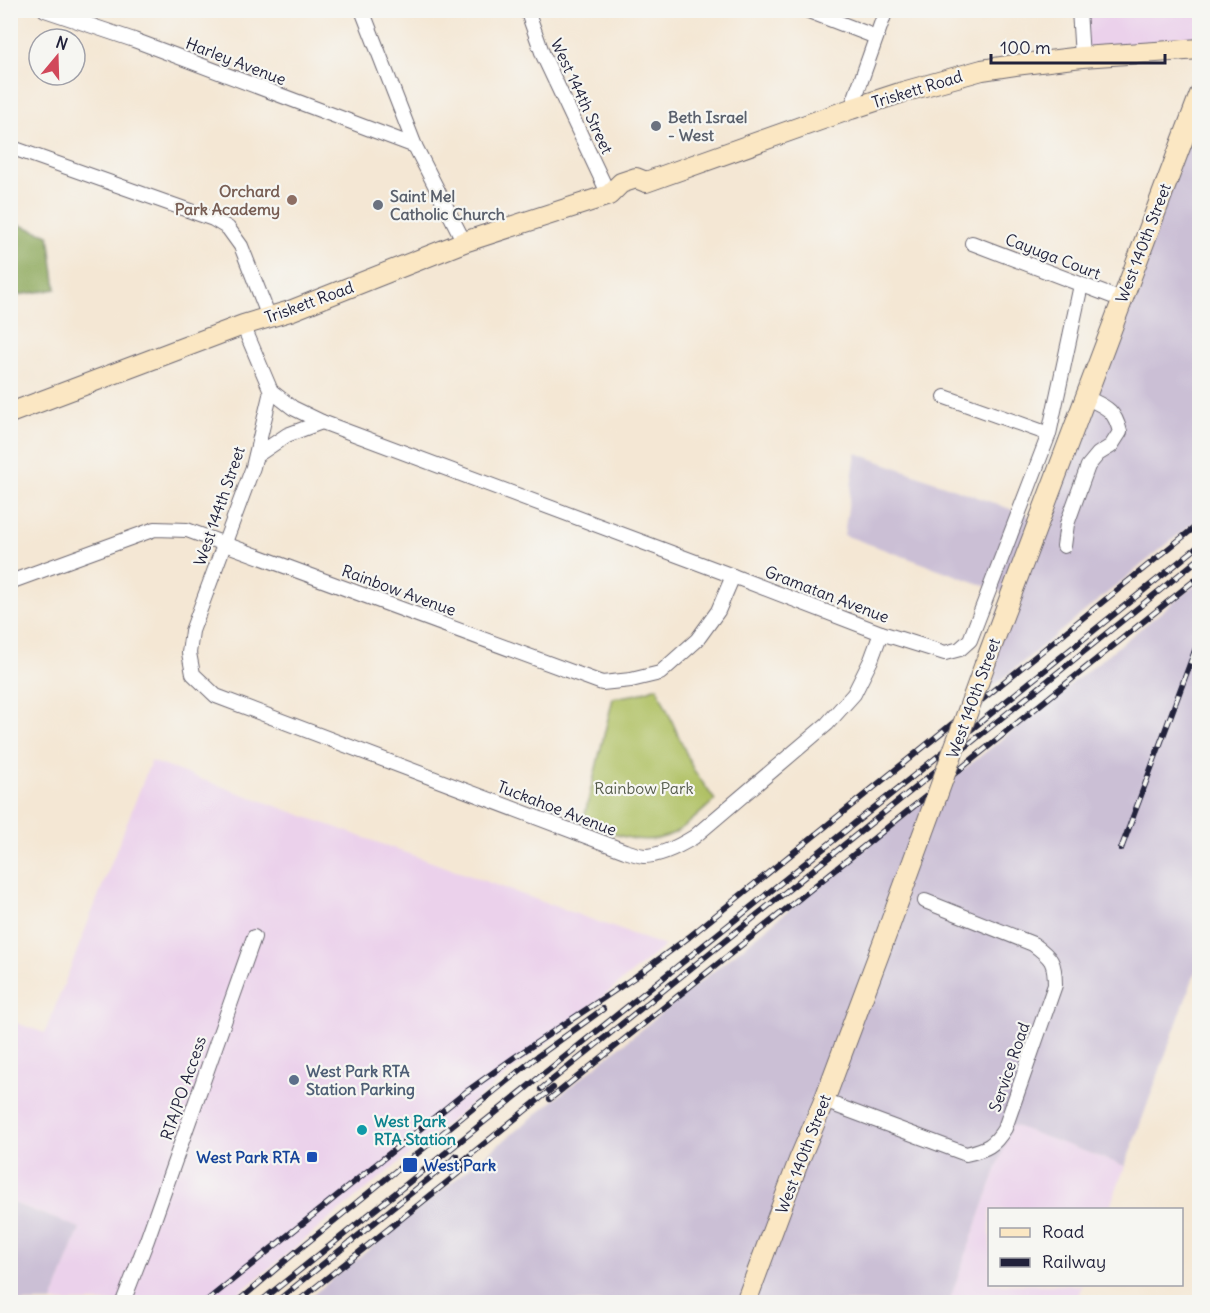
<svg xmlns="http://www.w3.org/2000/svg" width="1210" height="1313" font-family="Delius,sans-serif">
<rect width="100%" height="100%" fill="#f6f6f2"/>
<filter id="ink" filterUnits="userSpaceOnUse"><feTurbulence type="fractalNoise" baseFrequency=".0167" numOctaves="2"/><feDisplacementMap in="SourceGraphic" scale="12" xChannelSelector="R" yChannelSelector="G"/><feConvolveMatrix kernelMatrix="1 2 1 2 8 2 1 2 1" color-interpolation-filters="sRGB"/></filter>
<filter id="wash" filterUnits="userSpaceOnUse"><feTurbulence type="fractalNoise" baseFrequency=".008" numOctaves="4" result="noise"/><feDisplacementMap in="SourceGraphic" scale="24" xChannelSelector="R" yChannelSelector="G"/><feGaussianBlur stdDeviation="1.35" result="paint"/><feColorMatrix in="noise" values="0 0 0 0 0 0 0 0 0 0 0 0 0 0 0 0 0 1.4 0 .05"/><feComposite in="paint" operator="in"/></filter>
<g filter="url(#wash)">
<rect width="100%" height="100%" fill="#f4e7d4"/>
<g fill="#ebd1eb">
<polygon points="1082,11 1199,11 1199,46 1086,52"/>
<polygon points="151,761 665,946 228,1302 52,1302 80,1228 11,1202 10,1021 45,1033"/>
<polygon points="1012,1125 1125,1166 1109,1209 990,1210 990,1284 1082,1285 1076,1302 949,1302"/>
</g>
<g fill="#cbbfd5">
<polygon points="1199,111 1199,518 964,710 1005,593 844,535 856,453 1043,521"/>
<polygon points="1199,582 1199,962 1125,1166 1012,1125 949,1302 304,1302 909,813"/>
<polygon points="10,1202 80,1228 52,1302 11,1302"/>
</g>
<path fill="#b0c165" stroke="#697250" stroke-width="1.5" d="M657,687L693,769L715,800C702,811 689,825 674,833C643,849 612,833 583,822L613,698L638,694Z"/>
<polygon fill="#8ca75a" stroke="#57644a" stroke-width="1.5" points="11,222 49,235 56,289 11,296"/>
</g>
<g filter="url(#ink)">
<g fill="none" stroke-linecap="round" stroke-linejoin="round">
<defs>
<g id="street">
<polyline points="45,10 134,40 415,146"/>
<polyline points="362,10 415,146 464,242"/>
<polyline points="527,10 543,55 609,195"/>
<polyline points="806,10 876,37"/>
<polyline points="1079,10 1082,57"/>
<polyline points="851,109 886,10"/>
<polyline points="10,147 213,219 228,228 241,246 269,317"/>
<polyline points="972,243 1122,300"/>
<polyline points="243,325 271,391 293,408 322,422 733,576 881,633 945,653 960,649 970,640 1049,434 1081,285"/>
<path d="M271,391L253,467L192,631L189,653L193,674L216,696L625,851C631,853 638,855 644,856C660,856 681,845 694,837L827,724L854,694L871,660L881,633"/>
<polyline points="945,397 1049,434"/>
<polyline points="256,456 287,435 322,422"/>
<path d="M1064,546L1067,524L1088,466L1098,454L1111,446L1120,432C1114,408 1105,407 1085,397"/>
<polyline points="10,582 155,529 187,530 602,683 631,680 660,673 697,640 718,611 733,576"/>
<path d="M824,1101L966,1154C987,1149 994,1146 1005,1128L1055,985C1055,962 1052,958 1033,944L925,901"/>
<polyline points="123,1302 147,1240 254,937"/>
</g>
<g id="secondary">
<polyline points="10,413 243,325 290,311 464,242 609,195 621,183 636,178 646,182 851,109 903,92 982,70 1015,65 1082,57 1200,49"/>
<polyline points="985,664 1200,94"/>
<polyline points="746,1302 799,1160 824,1101 889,927"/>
</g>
</defs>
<use href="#street" stroke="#6c6771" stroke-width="16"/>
<use href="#secondary" stroke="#6c6771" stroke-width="22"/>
<use href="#street" stroke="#fff" stroke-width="14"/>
<use href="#secondary" stroke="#fbe7c3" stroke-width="20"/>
<defs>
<g id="rail">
<polyline points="1121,849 1200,637"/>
<polyline points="541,1089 1200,558"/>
<polyline points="550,1099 1200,576"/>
<polyline points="453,1169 553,1088"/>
<polyline points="205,1302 466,1092 515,1057 635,977 689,937 1200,523"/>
<polyline points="237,1302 298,1250 534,1059 603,1009"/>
<path d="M260,1302C574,1050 886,798 1200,545"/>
<polyline points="276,1302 457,1156"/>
<polyline points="297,1302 466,1167"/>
</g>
</defs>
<use href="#rail" stroke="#22223b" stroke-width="6"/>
<use href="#rail" stroke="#f6f6f2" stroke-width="4" stroke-dasharray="11" stroke-linecap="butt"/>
<defs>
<polyline id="secondary-bridge" points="889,927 985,664"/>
</defs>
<use href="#secondary-bridge" stroke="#6c6771" stroke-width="22" stroke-linecap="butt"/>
<use href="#secondary-bridge" stroke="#fbe7c3" stroke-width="20"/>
</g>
</g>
<g fill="#6b7280" stroke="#f6f6f2" stroke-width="2">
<circle cx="656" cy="126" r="6"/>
<circle cx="378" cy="205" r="6"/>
</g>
<circle fill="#8d6e63" stroke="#f6f6f2" stroke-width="2" cx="292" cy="200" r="6"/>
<circle fill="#5c6f8a" stroke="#f6f6f2" stroke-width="2" cx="294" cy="1080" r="6"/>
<circle fill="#0f9aa8" stroke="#f6f6f2" stroke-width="2" cx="362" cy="1130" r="6"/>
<g fill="#1a4fb4" stroke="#f6f6f2" stroke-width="2">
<rect x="306" y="1151" width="12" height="12" rx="3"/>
<rect x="402" y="1157" width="16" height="16" rx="3"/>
</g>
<g text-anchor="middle" stroke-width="4.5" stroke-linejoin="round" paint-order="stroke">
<g font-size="16" fill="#22223b" stroke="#f6f6f2">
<text transform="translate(236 61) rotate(21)" y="6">Harley Avenue</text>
<text transform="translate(917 89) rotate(-17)" y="6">Triskett Road</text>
<text transform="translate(582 96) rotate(65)" y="6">West 144th Street</text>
<text transform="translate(1143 243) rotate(-69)" y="6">West 140th Street</text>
<text transform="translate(1053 256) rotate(21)" y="6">Cayuga Court</text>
<text transform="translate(309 302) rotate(-20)" y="6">Triskett Road</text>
<text transform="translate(219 506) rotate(-71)" y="6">West 144th Street</text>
<text transform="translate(399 590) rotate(20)" y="6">Rainbow Avenue</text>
<text transform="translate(827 594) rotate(21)" y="6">Gramatan Avenue</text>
<text transform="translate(973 698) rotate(-70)" y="6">West 140th Street</text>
<text transform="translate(557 808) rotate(21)" y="6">Tuckahoe Avenue</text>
<text transform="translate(1009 1067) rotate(-71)" y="6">Service Road</text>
<text transform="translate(183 1088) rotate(-71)" y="6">RTA/PO Access</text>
<text transform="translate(803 1154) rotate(-69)" y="6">West 140th Street</text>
</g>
<g font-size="16" font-weight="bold" fill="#5b616d" stroke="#f6f6f2" text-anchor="start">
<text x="668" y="123">Beth Israel<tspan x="668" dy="18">- West</tspan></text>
<text x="390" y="202">Saint Mel<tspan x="390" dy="18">Catholic Church</tspan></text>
</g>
<g font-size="16" font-weight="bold" fill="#785e54" stroke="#f6f6f2" text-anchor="end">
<text x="280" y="197">Orchard<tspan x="280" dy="18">Park Academy</tspan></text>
</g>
<g font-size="16" fill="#545a4a" stroke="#f6f6f2">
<text x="644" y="794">Rainbow Park</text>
</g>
<g font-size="16" font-weight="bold" fill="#4e5e75" stroke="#f6f6f2" text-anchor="start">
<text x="306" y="1077">West Park RTA<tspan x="306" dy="18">Station Parking</tspan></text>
</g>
<g font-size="16" font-weight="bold" fill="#0d838f" stroke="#f6f6f2" text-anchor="start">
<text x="374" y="1127">West Park<tspan x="374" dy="18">RTA Station</tspan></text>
</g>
<g font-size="16" font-weight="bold" fill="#164399" stroke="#f6f6f2" text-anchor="end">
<text x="300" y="1163">West Park RTA</text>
<text x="424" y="1171" text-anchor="start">West Park</text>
</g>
</g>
<rect width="1210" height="1313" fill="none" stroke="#f6f6f2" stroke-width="36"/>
<rect x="988" y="1208" width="195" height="78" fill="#f6f6f2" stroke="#a1a1a9" stroke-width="1.5"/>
<rect x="1000" y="1228" width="30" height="9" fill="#fbe7c3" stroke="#a1a1a9" stroke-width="1.5"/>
<text x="1042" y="1238" font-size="18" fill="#22223b">Road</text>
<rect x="1000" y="1258" width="30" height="9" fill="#22223b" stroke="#a1a1a9" stroke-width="1.5"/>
<text x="1042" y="1268" font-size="18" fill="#22223b">Railway</text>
<g transform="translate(57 57) rotate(19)"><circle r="28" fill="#f6f6f2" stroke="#a1a1a9" stroke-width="1.5"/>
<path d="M0-4.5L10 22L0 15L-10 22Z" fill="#d1495b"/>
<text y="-9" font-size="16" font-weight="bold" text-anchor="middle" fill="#22223b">N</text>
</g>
<path d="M991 54v9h174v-9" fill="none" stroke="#22223b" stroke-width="3"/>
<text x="1000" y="54" font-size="18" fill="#22223b" stroke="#f6f6f2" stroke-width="4.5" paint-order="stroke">100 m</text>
</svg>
